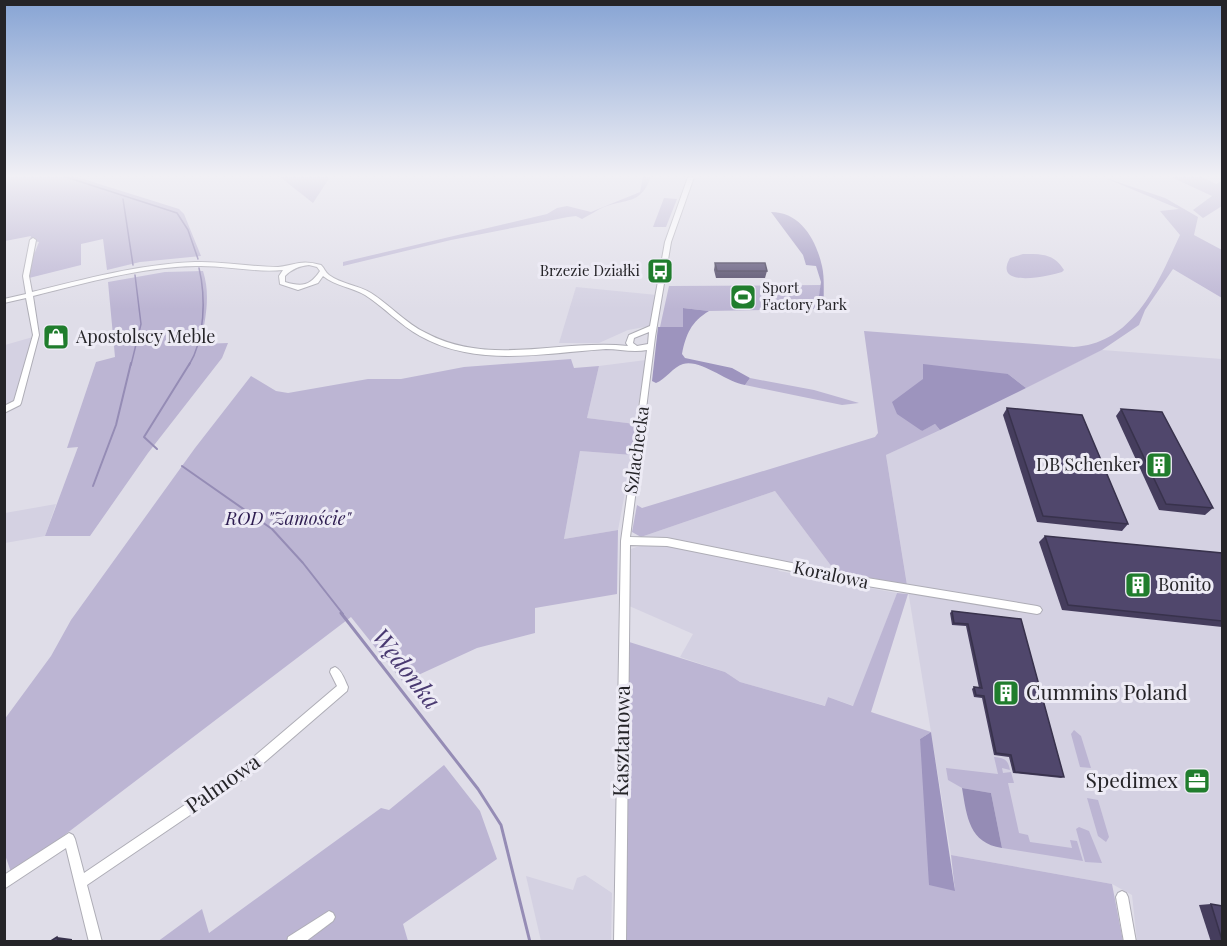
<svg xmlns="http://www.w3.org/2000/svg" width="1227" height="946" font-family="'Playfair Display',serif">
<rect width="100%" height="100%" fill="#dfdde8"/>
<g fill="#d4d1e2">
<polygon points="576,287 657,295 650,326 628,330 599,343 559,343"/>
<polygon points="33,337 13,403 5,408 5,345"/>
<polygon points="1102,350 1222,359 1222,941 1137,941 1132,895 1112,884 951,855 886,455"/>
<polygon points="646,360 635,424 587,418 599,366"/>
<polygon points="580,451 632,455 618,530 564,539"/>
<polygon points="775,491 835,571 682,541 641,537"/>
<polygon points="56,504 45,536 5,543 5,513"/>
<polygon points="645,544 676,546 774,566 779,571 897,593 854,706 828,697 826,706 740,682 725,672 680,657 693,634 627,605 628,556 631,549"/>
<polygon points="585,875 612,893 611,941 541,941 526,876 573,890 577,878"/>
</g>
<g fill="#bcb5d3">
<polygon points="4,177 77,177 179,209 184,214 201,256 140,262 107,270 103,239 81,244 81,265 29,278 28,268 32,253 35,252 39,242 30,240 31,236 5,241"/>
<polygon points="280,177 330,177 313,203"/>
<path d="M643,177H651C640,205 628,198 604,207C597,210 590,215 582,219L576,216L568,217L451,240L343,266V262L547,214L557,208L567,206L591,212L640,192Z"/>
<path d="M1103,177L1165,198L1198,217L1194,235L1222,250V298L1173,269L1145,310L1139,325L1102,350L1026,388L1008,374L923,379L921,431L935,424L940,430L886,455L907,585L835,571L775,491L641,537L632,532L637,505L642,508L875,437L878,433L864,331L1074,347C1135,343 1158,282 1180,235L1160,211L1179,209Z"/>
<polygon points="1171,177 1202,177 1216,184 1222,181 1222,206 1203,218 1193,210 1212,196"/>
<polygon points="664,198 677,199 666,227 653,227"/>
<path d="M1023,254C1040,254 1054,253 1064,270L1062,272C1050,276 992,289 1010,258Z"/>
<path d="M203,271C211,296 205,319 201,344L228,343L222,358L148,453L90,536H45L78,447L67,448L96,362L115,357L108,282L165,272Z"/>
<polygon points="821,285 817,309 709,311 683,308 683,327 660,327 669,286"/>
<polygon points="571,359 574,368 599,366 587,418 635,424 632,455 580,451 564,539 618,530 617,594 535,608 535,633 477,648 403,682 351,617 12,875 4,852 4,720 51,656 71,620 195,448 251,376 276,391 288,393 368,379 401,379 464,367"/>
<polygon points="750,378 814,390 859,403 842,405 745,385"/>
<polygon points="897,593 908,594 871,712 931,732 920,739 955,891 951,855 1112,884 1123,941 627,941 626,641 725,672 740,682 825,706 828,697 853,706"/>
<polygon points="1074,730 1081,736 1091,768 1080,767 1071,734"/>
<path d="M994,757C1005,758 1008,760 1010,770L1002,768L1003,773L1011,772L1014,783H1008L1019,833L1028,835L1030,842L1072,848L1070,840L1077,841L1083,861L1002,848L991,793L962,788L948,780L946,768L998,774Z"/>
<polygon points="444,765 480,811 497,859 403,924 408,941 293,942 291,937 285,942 157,942 202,909 209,933 381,808 389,810"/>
<polygon points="1087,798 1098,800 1109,837 1106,842 1098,836"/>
<polygon points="1079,827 1089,831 1102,863 1085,862 1076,829"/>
</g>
<g fill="#9d94be">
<path d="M771,212C800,212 816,239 822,266C825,279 823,295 824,308L817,309L821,282L816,266L806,265L803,255Z"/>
<path d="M683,308L709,311C691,322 686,334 682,354L685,358L732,368L750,378L745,385C726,382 701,359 683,364C673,367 666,379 656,383L652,381L658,327H683Z"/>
<polygon points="923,364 1008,374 1026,388 940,430 935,424 922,431 897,414 892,402 923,379"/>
<polygon points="931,732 955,891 929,885 920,739"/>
</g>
<path fill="#958cb5" d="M962,788L991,793L1002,848C969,843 967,817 962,788Z"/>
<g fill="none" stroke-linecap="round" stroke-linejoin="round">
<g stroke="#958cb5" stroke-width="1.5">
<polyline points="66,177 177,213 188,230 198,259"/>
<polyline points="123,199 133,265"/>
<polyline points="131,365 141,324 135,275"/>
<path d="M189,365C205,339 206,297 199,268"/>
</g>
<g stroke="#958cb5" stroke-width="2">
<polyline points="157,449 144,437 190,363"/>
<polyline points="182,466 272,529 303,563 343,614"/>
<polyline points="93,486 116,425 131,363"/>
</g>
<polyline stroke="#958cb5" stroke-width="3" points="341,613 478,789 501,825 530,942"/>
<defs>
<g id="minor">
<path d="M688,177H694L671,242L655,337L630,537L667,538L861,577L1037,606L1040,607L1042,610L1040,613L1037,614L861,585L667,546L630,545L626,942H614L621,541L647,350C633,353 619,349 606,349C544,353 477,368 420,336C400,325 384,307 365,295C351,287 335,286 323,276L318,283L298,290L280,284L279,276L283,270C254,273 225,265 196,266C141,267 86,283 33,296L39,335L21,403L20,405L4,413V406L14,401L33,335L26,298L4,303V299L26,294L23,276L30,240L33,238L36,240L29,276L32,292C85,279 140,264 195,262C223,261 250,267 278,267C296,265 301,259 321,265C325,269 325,272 329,275C341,284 358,285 371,293C390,305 405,323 426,333C490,367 560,339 628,346L626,343L629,335L650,326L665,242ZM309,265L317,267L320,271C310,286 302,287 285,282V276C292,269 299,266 309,265ZM649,332L648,344L637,346L633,343L634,338Z"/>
<path d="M335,667C342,670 345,681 348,687L347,691L252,773L87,885L102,942H89L66,848L4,889V875L69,833L73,835L75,839L84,873L244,765L337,686L330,672L331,669Z"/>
<polygon points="1122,891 1126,893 1128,897 1136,942 1124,942 1116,897 1118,893"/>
<polygon points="329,911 333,913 335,917 333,921 305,942 287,942 288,937"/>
</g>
</defs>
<use href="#minor" stroke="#aeadb6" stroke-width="2"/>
<use href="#minor" fill="#fff" fill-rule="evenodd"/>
</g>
<g fill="#453d5d">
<polygon points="715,263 767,271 765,278 716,278 714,270"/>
<polygon points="1007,408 1128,524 1122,531 1037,522 1003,415"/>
<polygon points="1121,409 1213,508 1205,515 1159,510 1116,416"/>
<polygon points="1045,536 1222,553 1222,627 1062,610 1039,542"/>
<polygon points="952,611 1021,619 1064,777 1061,778 1013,773 1009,757 994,755 982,698 974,697 972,689 974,687 979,688 966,626 952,625 950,613"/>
<polygon points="1211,904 1222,906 1222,942 1211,942 1199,905"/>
</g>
<polygon fill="#38324c" points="57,937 72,939 72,942 58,942"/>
<g fill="#50476c" stroke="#38324c" stroke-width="1.5">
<polygon points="715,263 765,263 767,271 717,271"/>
<polygon points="1007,408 1082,415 1128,524 1043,516"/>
<polygon points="1121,409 1162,412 1213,508 1166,504"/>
<polygon points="1045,536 1222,553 1222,621 1068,605"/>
<polygon points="952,611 1021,619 1064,777 1015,772 1011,755 996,753 984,696 976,695 974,687 982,688 968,624 954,623"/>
<polygon points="1211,904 1222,906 1222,940"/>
<polygon points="57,937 58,942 49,942"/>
</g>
<linearGradient id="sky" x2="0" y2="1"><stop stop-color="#87a4d4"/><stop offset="0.57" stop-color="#f1f0f5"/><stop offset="1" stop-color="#f1f0f5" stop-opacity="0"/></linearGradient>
<rect width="1227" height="309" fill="url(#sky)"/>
<defs>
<symbol id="bus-square" viewBox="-11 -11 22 22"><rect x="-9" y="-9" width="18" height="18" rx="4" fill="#207d2d" stroke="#edebf5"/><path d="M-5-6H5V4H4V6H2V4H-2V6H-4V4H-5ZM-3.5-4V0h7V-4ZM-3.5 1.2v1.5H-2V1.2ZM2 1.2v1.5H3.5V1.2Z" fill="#fff"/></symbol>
<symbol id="stadium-square" viewBox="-11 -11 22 22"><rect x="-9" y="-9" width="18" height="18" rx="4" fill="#207d2d" stroke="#edebf5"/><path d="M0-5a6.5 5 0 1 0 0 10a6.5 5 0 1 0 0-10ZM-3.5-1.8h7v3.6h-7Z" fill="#fff"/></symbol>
<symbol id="shop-square" viewBox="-11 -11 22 22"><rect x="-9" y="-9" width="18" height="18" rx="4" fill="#207d2d" stroke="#edebf5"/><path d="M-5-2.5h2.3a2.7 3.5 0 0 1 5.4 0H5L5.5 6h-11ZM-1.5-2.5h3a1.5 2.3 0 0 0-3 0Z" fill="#fff"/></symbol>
<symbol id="building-square" viewBox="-11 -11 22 22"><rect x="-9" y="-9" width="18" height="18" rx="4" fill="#207d2d" stroke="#edebf5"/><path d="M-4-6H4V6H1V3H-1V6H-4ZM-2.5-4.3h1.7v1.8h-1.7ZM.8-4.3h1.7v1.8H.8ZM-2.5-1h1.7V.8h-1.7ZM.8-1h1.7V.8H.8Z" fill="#fff"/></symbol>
<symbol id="office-square" viewBox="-11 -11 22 22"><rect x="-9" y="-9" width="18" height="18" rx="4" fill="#207d2d" stroke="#edebf5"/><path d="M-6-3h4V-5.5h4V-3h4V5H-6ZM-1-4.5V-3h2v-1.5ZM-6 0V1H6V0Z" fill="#fff"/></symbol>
</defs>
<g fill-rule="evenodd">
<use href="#bus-square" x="645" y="256" width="30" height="30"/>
<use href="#stadium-square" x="728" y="282" width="30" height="30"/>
<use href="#shop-square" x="41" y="322" width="30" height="30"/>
<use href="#building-square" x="1144" y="450" width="30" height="30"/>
<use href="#building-square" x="1123" y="570" width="30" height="30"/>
<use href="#building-square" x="991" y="678" width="30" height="30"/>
<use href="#office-square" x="1182" y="766" width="30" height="30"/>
</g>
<g text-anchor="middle" stroke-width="6" stroke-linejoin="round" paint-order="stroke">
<g font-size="15" fill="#252428" stroke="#edebf5" text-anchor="end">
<text x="640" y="276">Brzezie Działki</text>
<text x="762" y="293" text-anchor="start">Sport<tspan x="762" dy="17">Factory Park</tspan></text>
</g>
<g font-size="18" fill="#252428" stroke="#edebf5" text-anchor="start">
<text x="76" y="343">Apostolscy Meble</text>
<text x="1140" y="471" text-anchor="end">DB Schenker</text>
<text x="1158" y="591">Bonito</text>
</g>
<g font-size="18" fill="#252428" stroke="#edebf5">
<text transform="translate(637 450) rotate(-82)" y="6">Szlachecka</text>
<text transform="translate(831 575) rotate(12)" y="6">Koralowa</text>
</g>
<g font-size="18" font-style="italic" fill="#2d1c50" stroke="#edebf5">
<text x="288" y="525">ROD "Zamoście"</text>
</g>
<g font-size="21" fill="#252428" stroke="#edebf5" text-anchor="start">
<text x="1026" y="700">Cummins Poland</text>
<text x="1178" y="788" text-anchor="end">Spedimex</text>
</g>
<g font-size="21" fill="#252428" stroke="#edebf5">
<text transform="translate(622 741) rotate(-89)" y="7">Kasztanowa</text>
<text transform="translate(223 784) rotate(-35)" y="7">Palmowa</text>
</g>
<g font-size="24" font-style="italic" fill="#493971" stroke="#edebf5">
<text transform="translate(406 669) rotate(52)" y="8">Wędonka</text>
</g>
</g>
<rect width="1227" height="946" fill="none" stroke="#252428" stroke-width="12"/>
</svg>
